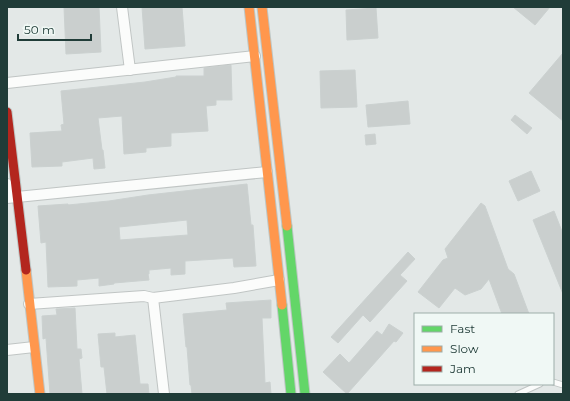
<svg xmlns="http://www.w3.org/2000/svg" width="570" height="401" font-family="Montserrat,sans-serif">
<rect width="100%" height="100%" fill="#e3e8e7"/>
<g fill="#cacfce" stroke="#cbd1d0" fill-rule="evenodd">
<polygon points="64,7 99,7 101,52 66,54"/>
<polygon points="142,7 182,7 185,46 145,49"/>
<polygon points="513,7 550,7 535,25"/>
<polygon points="376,8 378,38 347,40 346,10"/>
<polygon points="563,53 563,121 529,93"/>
<polygon points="231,65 232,100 216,100 216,105 206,106 208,131 171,133 171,146 146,148 146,152 124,154 122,116 98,118 102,150 103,150 105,168 94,169 93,158 62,162 62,166 32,167 30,133 62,131 61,125 64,124 61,91 145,82 176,77 176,76 204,76 204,68"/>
<polygon points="355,70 357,107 321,108 320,71"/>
<polygon points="408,101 410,124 368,127 366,105"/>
<polygon points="515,115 532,128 527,134 511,120"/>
<polygon points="375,134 376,144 366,145 365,135"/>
<polygon points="531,171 540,191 518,201 509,181"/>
<path d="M247,184L251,225H253L256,266L234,267L233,258L185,261V274L171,275V268L149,270V274H148L149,280L114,283V284L99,286V278L77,280V286L48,287L46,242L41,243L38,206L68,204V205L109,201L148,195ZM187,220L188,235L120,240L119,227Z"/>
<polygon points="481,203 485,206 508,269 514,274 529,314 502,314 489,279 481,289 465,295 455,288 439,308 418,292 443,260 448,258 445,249"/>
<polygon points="554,211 563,234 563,294 533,220"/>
<polygon points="408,252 415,259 400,275 407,281 370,322 363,315 338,343 331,337"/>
<polygon points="271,300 271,318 262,318 265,383 270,382 271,394 192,394 191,385 190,385 187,347 186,347 183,314 227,310 226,303"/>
<polygon points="75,308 77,349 81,349 82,358 79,359 82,394 50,394 46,338 43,339 42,316 57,315 56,309"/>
<polygon points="389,324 403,333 396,342 394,341 347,394 323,372 340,354 349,363 377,331 382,335"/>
<polygon points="115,333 115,337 135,335 140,384 148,384 149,394 107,394 104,367 101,367 98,334"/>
</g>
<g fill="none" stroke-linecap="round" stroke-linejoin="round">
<defs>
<g id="lane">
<polyline points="553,382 563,385"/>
<polyline points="518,394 540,384"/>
</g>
<g id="street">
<polyline points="122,7 130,70"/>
<polyline points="7,83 255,56"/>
<polyline points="7,184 17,197"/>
<polyline points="7,198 267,172"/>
<polyline points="153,298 164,394"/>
<polyline points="29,304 144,296 153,298 234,288 279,280"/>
<polyline points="7,350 34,347"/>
</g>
<g id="fast">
<polyline points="287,226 305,394"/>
<polyline points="282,305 291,394"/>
</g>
<g id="slow">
<polyline points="249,7 282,305"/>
<polyline points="262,7 287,226"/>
<polyline points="26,270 40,394"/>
</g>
<polyline id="jam" points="7,112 26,270"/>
</defs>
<use href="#lane" stroke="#c0c5c4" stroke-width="7"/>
<use href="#street" stroke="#c0c5c4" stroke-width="12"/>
<use href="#fast" stroke="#bec6c4" stroke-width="11"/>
<use href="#slow" stroke="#bec6c4" stroke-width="11"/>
<use href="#jam" stroke="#bec6c4" stroke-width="11"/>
<use href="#lane" stroke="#fbfcfb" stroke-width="5"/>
<use href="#street" stroke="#fbfcfb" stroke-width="10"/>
<use href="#fast" stroke="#63d668" stroke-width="9"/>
<use href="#slow" stroke="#ff974d" stroke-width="9"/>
<use href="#jam" stroke="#b3261e" stroke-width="9"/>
</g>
<rect width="570" height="401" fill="none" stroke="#203c38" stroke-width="16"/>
<rect x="414" y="313" width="140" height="72" fill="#f0f8f5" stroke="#9dada9"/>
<rect x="422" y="326" width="20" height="6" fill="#63d668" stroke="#9dada9"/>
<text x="450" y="333" font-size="12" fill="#203c38">Fast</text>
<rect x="422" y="346" width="20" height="6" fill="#ff974d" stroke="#9dada9"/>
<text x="450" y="353" font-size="12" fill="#203c38">Slow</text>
<rect x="422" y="366" width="20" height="6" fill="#b3261e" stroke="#9dada9"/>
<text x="450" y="373" font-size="12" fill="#203c38">Jam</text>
<path d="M18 34v6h73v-6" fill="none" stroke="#203c38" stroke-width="2"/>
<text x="24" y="34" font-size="12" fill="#203c38" stroke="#f0f8f5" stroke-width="3" paint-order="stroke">50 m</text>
</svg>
